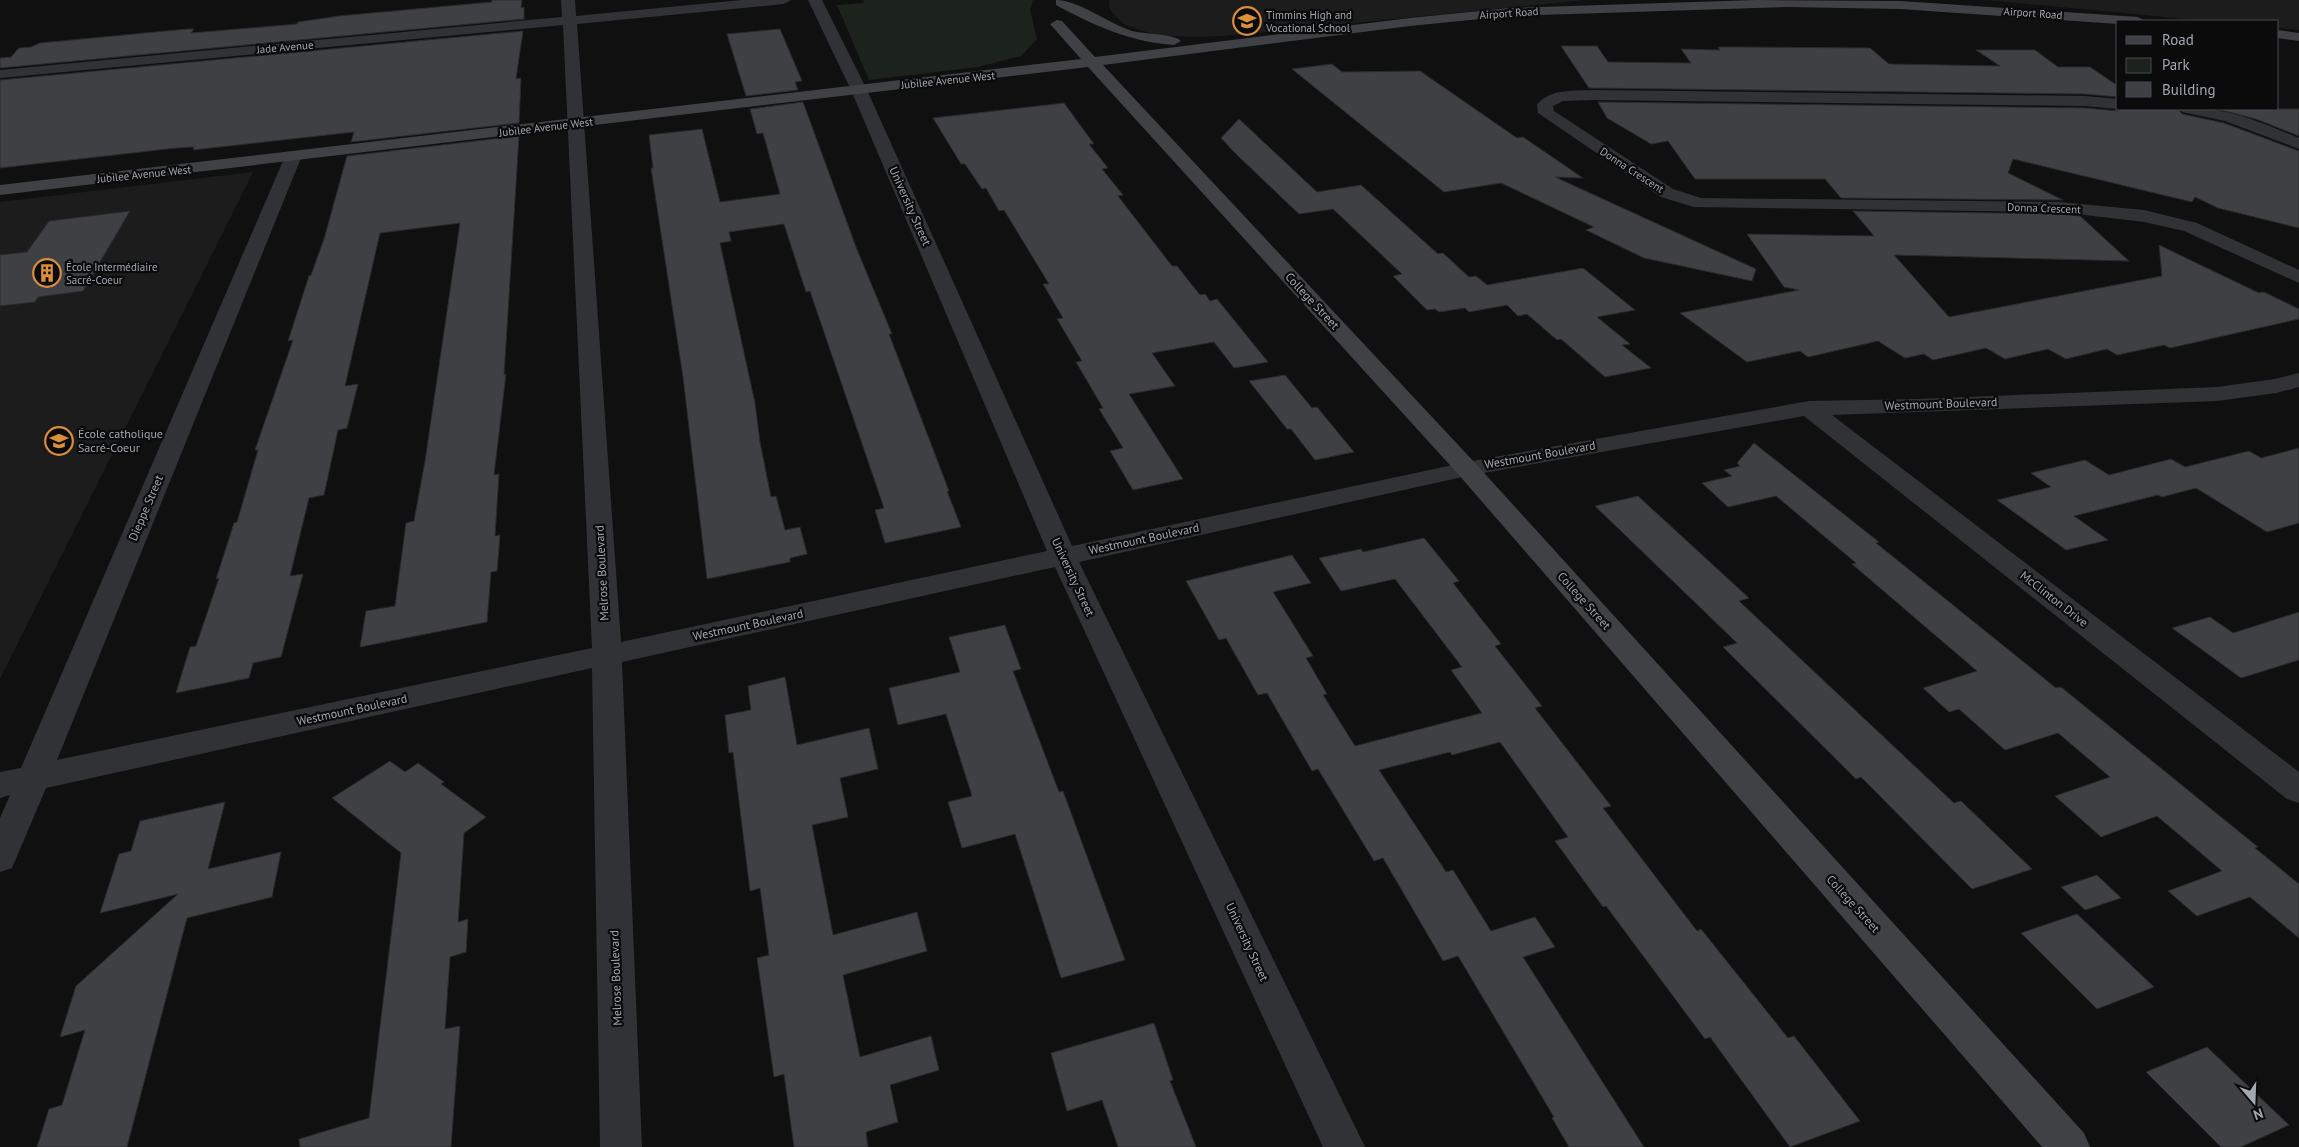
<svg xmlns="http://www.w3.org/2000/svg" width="2299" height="1147" font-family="'PT Sans',sans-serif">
<rect width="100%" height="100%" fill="#101011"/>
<g fill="#1c1c1d">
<polygon points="1109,0 1586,0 1223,36 1192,37 1156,35 1125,25 1110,10"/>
<polygon points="1986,0 2299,0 2299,30 2278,28 2278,21 2207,21"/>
<polygon points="253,172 0,679 0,202"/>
</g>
<polygon fill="#1c231c" points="863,0 1033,0 1030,9 1037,39 1021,56 978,67 869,80 837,5 864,3"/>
<g fill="#3f4044" stroke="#2a2a2c">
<polygon points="492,0 522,0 521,8 524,7 524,19 0,68 0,58 11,57 19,48 31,47 40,43 187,29 194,29 191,33 297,24 298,22 339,16 492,2"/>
<polygon points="780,29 802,81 795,82 798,90 746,96 727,34"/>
<polygon points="523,31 516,79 521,78 519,123 351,142 354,132 193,150 194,147 176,148 0,168 0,80"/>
<polygon points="1561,46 1597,46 1608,62 1691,63 1681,49 1720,50 1718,47 1742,47 1870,48 1889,64 2000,66 1976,50 2035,50 2058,67 2090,67 2118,86 2118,97 2085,94 1589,88"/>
<polygon points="1332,64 1342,72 1420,71 1517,138 1523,137 1583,178 1555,177 1756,269 1752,281 1644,258 1586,230 1594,227 1501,183 1444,192 1292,69"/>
<polygon points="803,102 856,247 892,334 889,334 949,491 947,491 961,527 885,543 875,510 884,508 810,291 806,292 784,224 729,232 731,241 720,243 755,403 760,442 771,497 776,496 785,530 800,527 807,554 790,558 790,562 707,579 683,377 651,168 653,168 649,135 702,129 720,202 780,194 763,133 757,134 750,109"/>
<polygon points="1598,102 2085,108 2118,111 2120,109 2178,109 2182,114 2224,123 2299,151 2299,228 2218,208 2195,197 2192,202 2013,159 2008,173 2063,200 1841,198 1825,179 1695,179 1668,141 1651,144 1607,118"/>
<polygon points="1064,103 1094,144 1089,144 1108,168 1102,169 1123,195 1118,196 1172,266 1177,266 1200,295 1205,294 1210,301 1217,299 1268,362 1234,368 1214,342 1152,353 1175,386 1129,394 1183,479 1133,490 1110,451 1123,448 1099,409 1103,408 1076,362 1082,361 1057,319 1063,318 1043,284 1049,284 1004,210 999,211 986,188 982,189 965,164 961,164 933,118"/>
<polygon points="2217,109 2299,109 2299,136 2256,119"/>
<polygon points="1239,119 1317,192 1361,185 1438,254 1443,253 1469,277 1476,276 1487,285 1583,268 1635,310 1597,317 1630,344 1622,345 1651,368 1605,377 1561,339 1557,340 1527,314 1518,316 1507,305 1469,312 1465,308 1439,312 1435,309 1427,310 1393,276 1402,274 1333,209 1299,214 1236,154 1221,138"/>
<polygon points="519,136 504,375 506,374 494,475 499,474 495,536 500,535 497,571 491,572 487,622 360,647 366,611 395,606 406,523 414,521 425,461 460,223 380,233 345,386 358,384 347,428 338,430 324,495 309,498 290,576 303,574 281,657 253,663 249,678 176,693 190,647 196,646 219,578 216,579 234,523 237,522 258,450 255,450 293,340 288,341 309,276 311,275 324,239 347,156"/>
<polygon points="130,211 83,291 38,297 35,302 0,306 0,255 27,252 49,221"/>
<polygon points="1853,211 2060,214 2080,216 2129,261 1894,255 1949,317 2162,276 2159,245 2259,293 2264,292 2299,309 2299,319 2170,348 2164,345 2117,355 2107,349 2066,359 2048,349 2005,359 1986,348 1933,360 1924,354 1905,358 1878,341 1808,357 1800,351 1747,362 1680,313 1799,290 1784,287 1747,234 1874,236"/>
<polygon points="1285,375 1312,408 1317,407 1354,452 1315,460 1291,429 1287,429 1249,381"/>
<polygon points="1754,443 1879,542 1876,543 2056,688 2061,687 2258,847 2255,848 2299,884 2299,938 2250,897 2197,916 2168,891 2222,871 2157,816 2101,837 2055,796 2110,777 2058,733 2005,750 1959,709 1949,712 1923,688 1977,671 1852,564 1856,563 1776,496 1728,507 1702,483 1732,476 1724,470 1740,466 1737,463"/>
<polygon points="2299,448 2299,523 2267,532 2196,488 2162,497 2158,495 2074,516 2108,540 2066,550 1997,500 2051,487 2031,473 2085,460 2109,475 2171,459 2185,467 2249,451 2261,458"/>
<polygon points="1638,496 1749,598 1739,601 1954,803 1961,801 2032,869 1972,889 1861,777 1856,779 1723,647 1737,643 1595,506"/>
<polygon points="1424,538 1459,581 1453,583 1501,644 1495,646 1542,706 1535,708 1611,806 1603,808 1697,931 1701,929 1788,1038 1794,1036 1860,1121 1790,1147 1710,1037 1705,1039 1606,906 1603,907 1555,841 1568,837 1500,742 1452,755 1450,752 1379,770 1446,872 1453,870 1491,931 1535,917 1555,947 1523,957 1644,1147 1569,1147 1552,1118 1554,1117 1458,956 1443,961 1383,858 1374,861 1318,769 1312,771 1267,693 1258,695 1226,638 1219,640 1186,581 1292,555 1311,583 1273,592 1313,656 1306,658 1327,694 1323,695 1355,746 1482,713 1451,670 1462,667 1395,579 1341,591 1319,558 1361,549 1363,552"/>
<polygon points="2299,612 2299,660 2241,678 2172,628 2210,617 2233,633"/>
<polygon points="1005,625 1021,669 1013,671 1059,792 1063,791 1125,960 1061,978 1015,834 962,848 948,802 972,796 946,714 898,725 889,688 960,672 949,637"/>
<polygon points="785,677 797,745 869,728 878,769 840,778 848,817 812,825 833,935 917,912 927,951 843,975 860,1057 931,1036 939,1070 890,1085 898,1122 866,1132 868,1147 794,1147 784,1074 774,1077 757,958 769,955 760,888 750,891 733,752 729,753 725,715 751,710 748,686"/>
<polygon points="390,761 405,772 418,763 444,782 441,784 486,817 464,833 458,922 468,919 466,952 450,957 445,1029 460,1026 451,1147 300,1147 299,1139 369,1118 401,853 332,798"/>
<polygon points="225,802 208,869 281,852 272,897 187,918 127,1147 37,1147 49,1109 62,1105 85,1030 60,1037 76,986 178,894 100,913 119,854 131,851 140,821"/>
<polygon points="2097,875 2121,898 2085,910 2061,887"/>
<polygon points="2077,914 2154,987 2097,1009 2021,933"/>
<polygon points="1154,1023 1173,1080 1170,1081 1196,1147 1118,1147 1102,1100 1067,1111 1051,1053"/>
<polygon points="2207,1047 2289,1125 2241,1147 2221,1147 2146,1072"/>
</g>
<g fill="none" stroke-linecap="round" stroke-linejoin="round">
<g fill="#313235" fill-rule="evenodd">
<polygon points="561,0 575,0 576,16 742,0 791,0 784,4 577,24 621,642 1047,551 851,90 808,0 822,0 867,90 1072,546 1467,462 1809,401 1918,399 2217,387 2275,379 2299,373 2299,387 2276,393 2217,401 1832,415 2299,772 2299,803 2287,799 1804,416 1467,476 1079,562 1365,1147 1323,1147 1055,567 622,662 642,1147 600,1147 592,668 46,788 12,868 0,872 0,818 10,795 0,798 0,772 21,768 286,154 298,154 301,158 57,760 592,648 563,25 0,78 0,70 562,17"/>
<path d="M1594,90L2085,96L2118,99V109L2085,106L1594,100L1563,101L1553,106L1554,111L1673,189L1701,198L2060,202L2144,210L2197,223L2299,270V283L2184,231L2144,222L2060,212L1694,207L1661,197L1538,113L1537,105C1549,88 1576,91 1594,90Z"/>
<path d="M2180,109C2227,106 2256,121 2299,138V149L2225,121L2182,112Z"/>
</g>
<g fill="#3f4145" fill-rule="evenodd">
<path d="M1056,0C1078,0 1108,23 1132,31C1143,34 1176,34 1181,41L1174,45C1130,42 1095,26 1056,5Z"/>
<polygon points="1757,0 1900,1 2138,17 2145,21 2118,21 2118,24 1900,9 1787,7 1510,16 1410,26 1103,65 1476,464 2084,1133 2090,1147 2042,1147 1458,474 1088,67 0,195 0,185 1081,59 1050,24 1057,20 1062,21 1095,57 1410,18 1510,8"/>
<polygon points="2278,30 2299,33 2299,41 2278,38"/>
</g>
</g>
<defs>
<symbol id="school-ring" viewBox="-11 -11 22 22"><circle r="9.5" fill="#0b0b0c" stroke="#db8f3d" stroke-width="1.5"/><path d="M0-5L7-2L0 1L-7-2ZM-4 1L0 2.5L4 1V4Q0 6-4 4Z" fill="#db8f3d"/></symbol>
<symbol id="building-ring" viewBox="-11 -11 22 22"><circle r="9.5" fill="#0b0b0c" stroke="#db8f3d" stroke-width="1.5"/><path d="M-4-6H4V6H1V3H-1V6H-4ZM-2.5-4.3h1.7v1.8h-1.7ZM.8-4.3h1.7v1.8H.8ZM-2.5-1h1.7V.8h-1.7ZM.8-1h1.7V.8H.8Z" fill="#db8f3d"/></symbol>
</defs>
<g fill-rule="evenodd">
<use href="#school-ring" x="1231" y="5" width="32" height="32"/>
<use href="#building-ring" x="31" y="257" width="32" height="32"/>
<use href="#school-ring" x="43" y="425" width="32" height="32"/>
</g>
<g text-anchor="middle" stroke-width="4.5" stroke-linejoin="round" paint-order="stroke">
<g font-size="11" fill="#a2a8b0" stroke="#0b0b0c">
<text transform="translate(1509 13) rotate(-4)" y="4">Airport Road</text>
<text transform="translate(2033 13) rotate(4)" y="4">Airport Road</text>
<text transform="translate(285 47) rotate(-5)" y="4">Jade Avenue</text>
<text transform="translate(948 80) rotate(-6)" y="4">Jubilee Avenue West</text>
<text transform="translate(546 127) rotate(-7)" y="4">Jubilee Avenue West</text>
<text transform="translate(1632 170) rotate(33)" y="4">Donna Crescent</text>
<text transform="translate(144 174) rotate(-6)" y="4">Jubilee Avenue West</text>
<text transform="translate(2044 208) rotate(2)" y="4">Donna Crescent</text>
</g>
<g font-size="11" fill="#a2a8b0" stroke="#0b0b0c" text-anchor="start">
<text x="1266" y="19">Timmins High and<tspan x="1266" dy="13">Vocational School</tspan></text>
<text x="66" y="271">École Intermédiaire<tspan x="66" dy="13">Sacré-Coeur</tspan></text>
</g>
<g font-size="12" fill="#a2a8b0" stroke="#0b0b0c">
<text transform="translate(910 206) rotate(66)" y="4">University Street</text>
<text transform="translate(1312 301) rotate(47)" y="4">College Street</text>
<text transform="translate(1941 404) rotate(-2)" y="4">Westmount Boulevard</text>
<text transform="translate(1540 455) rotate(-10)" y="4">Westmount Boulevard</text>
<text transform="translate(146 508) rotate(-67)" y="4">Dieppe Street</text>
<text transform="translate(1144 539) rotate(-12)" y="4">Westmount Boulevard</text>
<text transform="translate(602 573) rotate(-93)" y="4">Melrose Boulevard</text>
<text transform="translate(1073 577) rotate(65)" y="4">University Street</text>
<text transform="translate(2054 599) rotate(38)" y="4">McClinton Drive</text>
<text transform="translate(1584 601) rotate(48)" y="4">College Street</text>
<text transform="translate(748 625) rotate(-12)" y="4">Westmount Boulevard</text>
<text transform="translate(352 710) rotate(-12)" y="4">Westmount Boulevard</text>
<text transform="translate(1853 904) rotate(48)" y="4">College Street</text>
<text transform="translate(1247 942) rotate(65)" y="4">University Street</text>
<text transform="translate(616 978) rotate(-92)" y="4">Melrose Boulevard</text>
</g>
<g font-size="12" fill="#a2a8b0" stroke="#0b0b0c" text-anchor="start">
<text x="78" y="438">École catholique<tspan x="78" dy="14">Sacré-Coeur</tspan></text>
</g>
</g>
<rect x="2116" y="20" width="162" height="90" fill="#0b0b0c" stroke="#474a4e"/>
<rect x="2126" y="36" width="25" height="8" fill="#3f4145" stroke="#474a4e"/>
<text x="2162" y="45" font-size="15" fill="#a2a8b0">Road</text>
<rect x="2126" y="58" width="25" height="15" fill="#1c231c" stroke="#474a4e"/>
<text x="2162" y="70" font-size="15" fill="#a2a8b0">Park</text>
<rect x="2126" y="82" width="25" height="15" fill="#3f4044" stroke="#474a4e"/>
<text x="2162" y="95" font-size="15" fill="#a2a8b0">Building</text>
<g transform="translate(2254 1102) rotate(161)" stroke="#0b0b0c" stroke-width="4" paint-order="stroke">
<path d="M0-4L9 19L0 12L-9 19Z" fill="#a2a8b0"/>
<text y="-8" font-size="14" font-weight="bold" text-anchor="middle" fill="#a2a8b0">N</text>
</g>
</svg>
